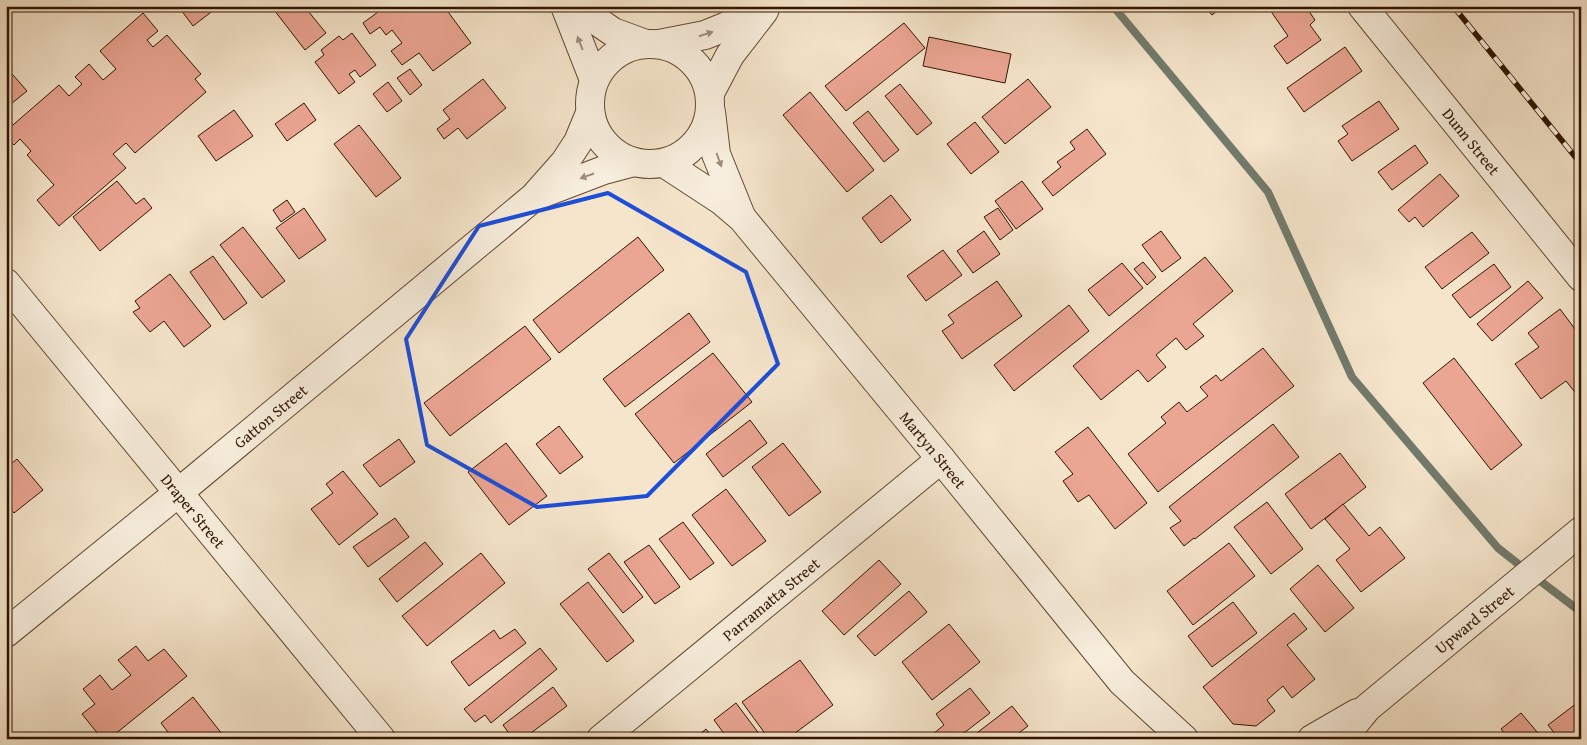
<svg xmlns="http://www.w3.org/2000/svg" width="1587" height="745" font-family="'Gentium Book Plus',serif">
<rect width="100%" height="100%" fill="#f5e5cb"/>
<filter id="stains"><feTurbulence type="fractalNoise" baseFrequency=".004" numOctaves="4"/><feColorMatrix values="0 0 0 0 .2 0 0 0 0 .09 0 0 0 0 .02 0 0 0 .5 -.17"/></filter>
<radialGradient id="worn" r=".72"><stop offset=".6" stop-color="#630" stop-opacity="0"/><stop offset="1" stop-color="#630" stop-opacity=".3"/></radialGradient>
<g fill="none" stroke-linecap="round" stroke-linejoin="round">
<g stroke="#717b6c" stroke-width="8">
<polyline points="1113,6 1268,192 1352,377 1498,548 1526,570"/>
<polyline points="1535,577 1581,612"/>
</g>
</g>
<g fill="#eba593" stroke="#301500">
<polygon points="178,6 219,6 193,26"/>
<polygon points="271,6 304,6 326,33 305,50"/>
<polygon points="378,6 433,6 434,8 438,6 443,12 446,9 471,43 433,71 419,53 402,65 391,51 402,43 392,30 386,35 380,27 370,34 363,23 378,12 375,9"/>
<polygon points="1204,6 1223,6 1212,15"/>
<polygon points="1275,6 1307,6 1306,7 1315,20 1310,25 1321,40 1287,64 1274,46 1288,36 1270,10"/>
<polygon points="143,13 158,31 147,40 153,47 167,35 201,74 195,79 206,92 135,153 126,143 113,154 126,168 59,226 37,200 54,185 27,155 31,151 20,139 14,145 6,137 6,131 59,85 69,96 82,84 75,77 89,64 103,80 116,69 100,51"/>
<polygon points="904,23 925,48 846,111 825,86"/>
<polygon points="352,33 376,65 360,77 355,70 349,74 355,82 339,94 315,62 324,55 321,50 339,36 343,40"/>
<polygon points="929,37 1011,54 1005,83 923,66"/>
<polygon points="1345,47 1362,71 1304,112 1287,88"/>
<polygon points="6,67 27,91 6,108"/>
<polygon points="410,69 422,85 410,95 397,78"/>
<polygon points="483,79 506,108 467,139 458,128 444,139 437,129 450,119 443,110"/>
<polygon points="1028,79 1051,107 1005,144 982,117"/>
<polygon points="388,82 402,101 387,112 373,94"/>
<polygon points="900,84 932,123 917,135 885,96"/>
<polygon points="810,92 874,170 847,192 783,115"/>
<polygon points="1379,101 1399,129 1352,161 1338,141 1348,134 1342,126"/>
<polygon points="304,103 316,120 287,141 275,124"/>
<polygon points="234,110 253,136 216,161 198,136"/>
<polygon points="868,111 899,150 884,162 853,123"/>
<polygon points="975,122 999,152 971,174 947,144"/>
<polygon points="359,125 401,178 376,197 334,144"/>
<polygon points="1087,129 1106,154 1053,196 1042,182 1061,167 1057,162 1075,149 1070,142"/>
<polygon points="1415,145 1428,163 1392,190 1378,172"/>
<polygon points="1440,174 1459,196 1423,227 1415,217 1409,222 1398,210"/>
<polygon points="117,181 136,204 144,198 152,208 100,251 73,217"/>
<polygon points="1022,181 1043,209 1016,229 995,201"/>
<polygon points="891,195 911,220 881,243 862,218"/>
<polygon points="287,200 295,212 281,222 273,210"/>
<polygon points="304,208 326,240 299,259 276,228"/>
<polygon points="998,208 1013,230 1000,240 984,217"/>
<polygon points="243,227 285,281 262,298 220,245"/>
<polygon points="984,231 1000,254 973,273 957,251"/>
<polygon points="1161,231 1181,258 1162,272 1142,245"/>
<polygon points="1472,232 1489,253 1442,289 1425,267"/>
<polygon points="638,237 664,270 559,353 533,320"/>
<polygon points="943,250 962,275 926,301 907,276"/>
<polygon points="213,256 247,303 224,320 190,272"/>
<polygon points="1205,257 1233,291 1193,324 1204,336 1186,350 1176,338 1156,355 1166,367 1148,382 1138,370 1101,400 1073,366"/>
<polygon points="1143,262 1156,277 1147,285 1134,269"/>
<polygon points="1122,263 1143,288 1109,316 1088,290"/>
<polygon points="1494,264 1511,287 1470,318 1452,295"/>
<polygon points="170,274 211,326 184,347 164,321 150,332 133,312 140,308 135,301"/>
<polygon points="997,281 1022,316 962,359 942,331 954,323 948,315"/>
<polygon points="1528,281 1543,298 1492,341 1477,324"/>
<polygon points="1069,305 1089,331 1014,391 994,365"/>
<polygon points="1560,309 1581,337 1581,393 1578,396 1566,381 1541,399 1515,364 1539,347 1528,333"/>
<polygon points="689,313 710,342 625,407 603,379"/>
<polygon points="525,326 551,359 450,436 424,403"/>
<polygon points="1263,348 1294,386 1158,492 1128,454 1166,423 1161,417 1179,402 1187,412 1208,396 1200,387 1216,375 1221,381"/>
<polygon points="713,353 752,402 674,463 635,414"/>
<polygon points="1454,358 1522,445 1491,470 1423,383"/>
<polygon points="750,420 767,443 723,477 706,454"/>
<polygon points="1273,424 1299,457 1195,539 1194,538 1184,546 1170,528 1181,521 1169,507"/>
<polygon points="559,426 583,457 560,474 536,444"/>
<polygon points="1088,427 1147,503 1115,529 1089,495 1078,502 1063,481 1073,474 1055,452"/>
<polygon points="399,439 415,462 380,487 363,465"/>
<polygon points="506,443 547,496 509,525 468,472"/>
<polygon points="783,443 821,492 789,516 752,467"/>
<polygon points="1340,453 1366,487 1311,529 1285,494"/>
<polygon points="17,459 43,490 14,513 6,503 6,468"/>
<polygon points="343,471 378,514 339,545 311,509 333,493 326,484"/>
<polygon points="726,489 766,541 732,566 692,515"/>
<polygon points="1267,502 1303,549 1271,574 1234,527"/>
<polygon points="1343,504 1369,536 1380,527 1405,558 1361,592 1336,560 1350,549 1325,519"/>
<polygon points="395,518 409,537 368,567 353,547"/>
<polygon points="683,522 714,563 690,580 659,539"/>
<polygon points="425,542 443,564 397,602 379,579"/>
<polygon points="1229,543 1255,576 1193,625 1167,591"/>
<polygon points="649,545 680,587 655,604 624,562"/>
<polygon points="481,553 505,583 427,646 402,616"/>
<polygon points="609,553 643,597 623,613 588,569"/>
<polygon points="879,560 901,584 844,635 822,611"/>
<polygon points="1318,565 1354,608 1325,632 1290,589"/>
<polygon points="588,582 634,641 607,662 560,604"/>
<polygon points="909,591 927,612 875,656 857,636"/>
<polygon points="1233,602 1257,633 1212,667 1188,636"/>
<polygon points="1294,613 1307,629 1287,645 1315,679 1292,698 1283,686 1267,700 1275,711 1256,726 1233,724 1203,687"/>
<polygon points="949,624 980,662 932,700 902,662"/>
<polygon points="515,629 526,643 469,686 451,662 494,630 500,639"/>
<polygon points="136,646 148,661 164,649 187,676 109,739 102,739 82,714 95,704 83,689 100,675 112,690 131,675 118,660"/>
<polygon points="540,648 557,669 491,723 485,715 475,722 464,709"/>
<polygon points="800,660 833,705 787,739 769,739 742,702"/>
<polygon points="553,687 567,706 523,739 513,739 503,725"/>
<polygon points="970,688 990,713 956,739 937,739 933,734 944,725 936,714"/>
<polygon points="193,697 226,739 173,739 161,723"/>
<polygon points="1581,700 1581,739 1559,739 1548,725"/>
<polygon points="736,703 763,739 728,739 714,720"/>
<polygon points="1012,706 1028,726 1011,739 969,739"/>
<polygon points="1521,713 1543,739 1510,739 1501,729"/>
<polygon points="706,729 714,739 694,739"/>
</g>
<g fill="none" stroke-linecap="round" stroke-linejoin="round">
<defs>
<g id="minor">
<polyline points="565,6 594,80"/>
<polyline points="575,6 613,32 643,43"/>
<path id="s1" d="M1362,6L1581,277"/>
<circle cx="650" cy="104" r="60"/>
<polyline points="659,44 705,35 732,24 766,6"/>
<polyline points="710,93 730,55 764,11"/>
<polyline points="711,112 716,154 741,216"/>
<path id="s2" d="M664,163L722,201L742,218L941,459L1122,682L1184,739"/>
<polyline points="541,194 604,170 634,162"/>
<path id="s3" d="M6,283L381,739"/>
<path id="s4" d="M6,633L178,493L534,197L565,162L578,142L590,113"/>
<path id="s5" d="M601,739L941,459"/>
<polyline points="1312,739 1357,713"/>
<path id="s6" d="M1342,739L1367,708L1581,531"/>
</g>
</defs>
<use href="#minor" stroke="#614933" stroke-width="30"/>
<use href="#minor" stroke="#f8eedd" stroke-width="28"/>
<defs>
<polyline id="rail" points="1453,6 1581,164"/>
</defs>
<use href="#rail" stroke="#301500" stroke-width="5.5"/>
<use href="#rail" stroke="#f8eedd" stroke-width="4" stroke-dasharray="11" stroke-linecap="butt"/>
</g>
<defs><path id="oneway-solid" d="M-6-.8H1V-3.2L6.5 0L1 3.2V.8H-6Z" transform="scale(1.25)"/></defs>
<g fill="#9e8c7a">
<use href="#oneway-solid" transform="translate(706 34) rotate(-18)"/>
<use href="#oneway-solid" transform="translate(580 43) rotate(-111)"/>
<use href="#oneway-solid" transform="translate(719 160) rotate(70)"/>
<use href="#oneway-solid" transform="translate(587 176) rotate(161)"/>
</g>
<path fill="none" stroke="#1d4ed8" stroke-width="4" stroke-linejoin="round" d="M608,193L746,272L778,364L647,496L537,507L427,445L406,339L479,226Z"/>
<g text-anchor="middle" stroke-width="4.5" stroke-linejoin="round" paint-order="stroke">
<g font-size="16" fill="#301500" stroke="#f8eedd">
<text dy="6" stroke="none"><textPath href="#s1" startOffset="174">Dunn Street</textPath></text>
<text dy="6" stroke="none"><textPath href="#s4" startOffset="342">Gatton Street</textPath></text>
<text dy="6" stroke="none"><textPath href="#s2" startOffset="396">Martyn Street</textPath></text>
<text dy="6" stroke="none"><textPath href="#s3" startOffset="295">Draper Street</textPath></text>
<text dy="6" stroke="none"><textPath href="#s5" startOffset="220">Parramatta Street</textPath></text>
<text dy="6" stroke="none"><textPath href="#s6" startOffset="179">Upward Street</textPath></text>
</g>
</g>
<rect width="1587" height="745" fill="none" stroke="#f5e5cb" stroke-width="25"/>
<rect x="8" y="8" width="1572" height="730" fill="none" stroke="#301500" stroke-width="2.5"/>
<rect x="12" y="12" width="1562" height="720" fill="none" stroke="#301500"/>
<rect width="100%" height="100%" filter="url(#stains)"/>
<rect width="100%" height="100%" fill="url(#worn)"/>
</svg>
